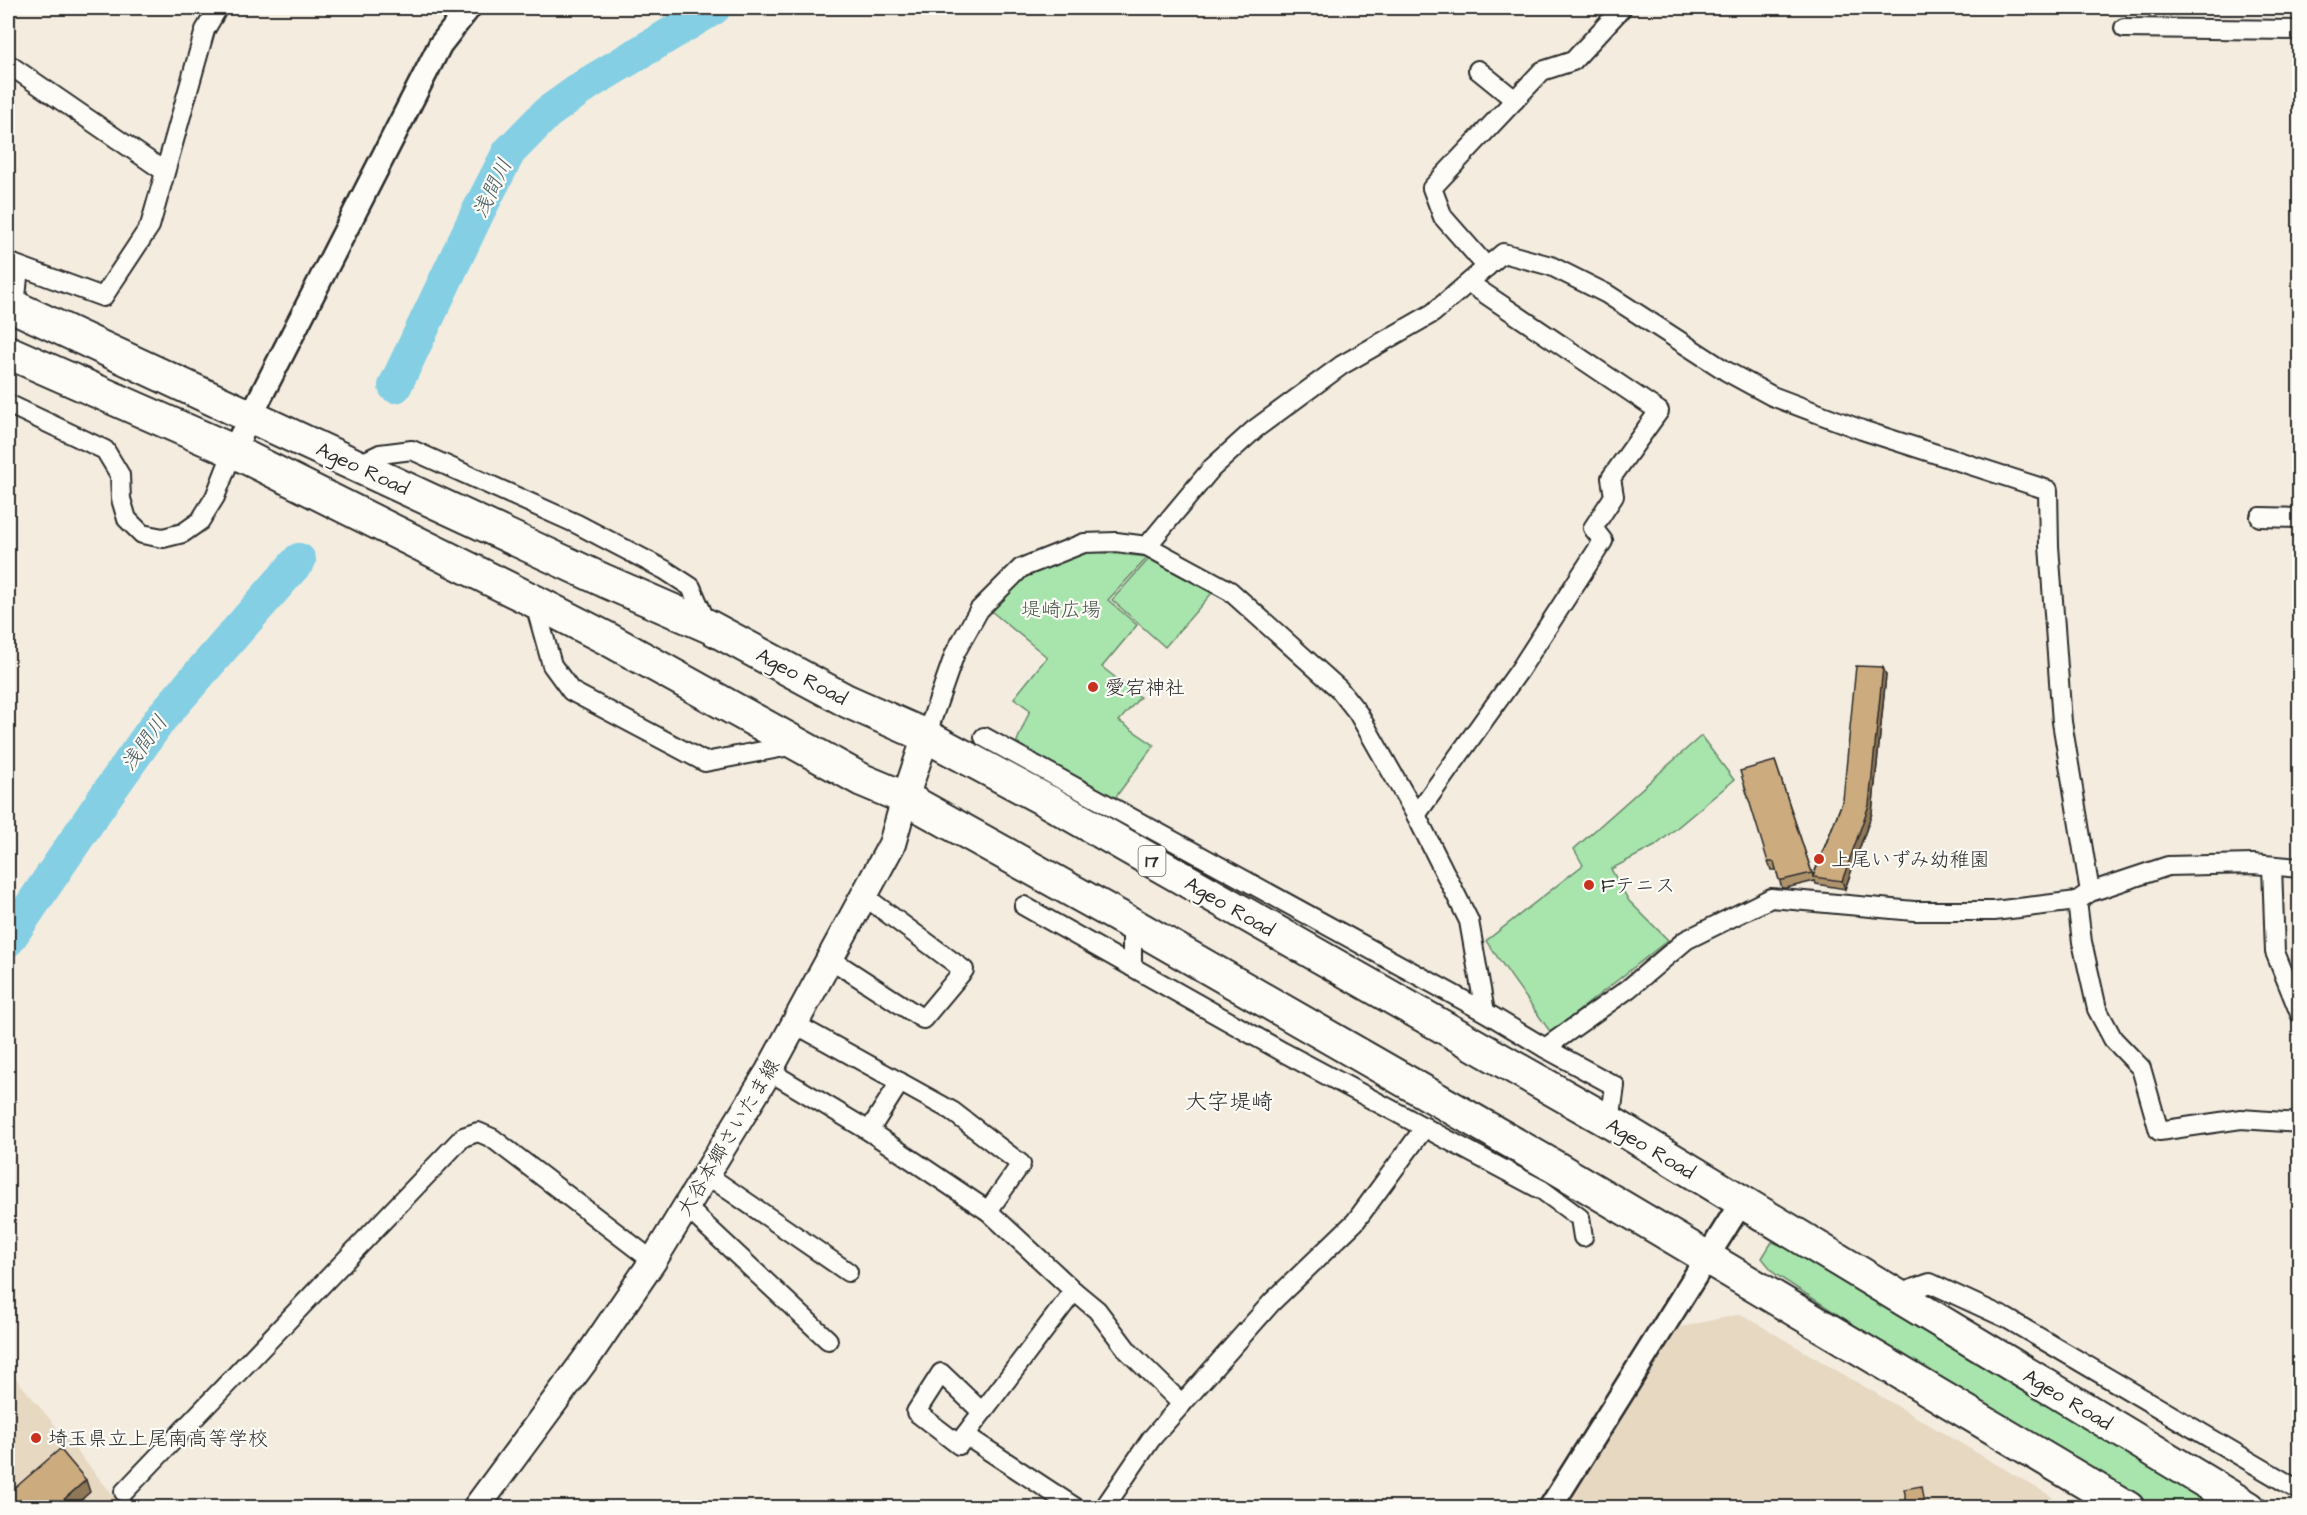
<svg xmlns="http://www.w3.org/2000/svg" width="2307" height="1515" font-family="'Architects Daughter','Klee One',sans-serif">
<rect width="100%" height="100%" fill="#f3ecdf"/>
<filter id="ink" filterUnits="userSpaceOnUse"><feTurbulence type="fractalNoise" baseFrequency=".0167" numOctaves="2"/><feDisplacementMap in="SourceGraphic" scale="12" xChannelSelector="R" yChannelSelector="G"/><feConvolveMatrix kernelMatrix="1 2 1 2 8 2 1 2 1" color-interpolation-filters="sRGB"/></filter>
<g filter="url(#ink)">
<g fill="#e7d8c2">
<polygon points="1741,1314 2069,1507 1562,1508 1676,1328"/>
<polygon points="8,1369 123,1507 8,1507"/>
</g>
<g fill="#a7e5ac" stroke="#69886c" stroke-width="1.5">
<polygon points="1087,551 1148,557 1108,600 1137,625 1102,667 1140,697 1119,721 1154,745 1115,798 1015,746 1030,710 1014,698 1047,657 991,611 1008,592 1033,569"/>
<polygon points="1149,559 1212,593 1165,647 1112,600"/>
<polygon points="1701,736 1734,780 1655,846 1611,869 1629,901 1668,940 1551,1033 1486,941 1583,865 1574,849"/>
<polygon points="1772,1242 1796,1251 2225,1507 2149,1507 1909,1367 1845,1319 1775,1274 1762,1258"/>
</g>
<g fill="none" stroke-linecap="round" stroke-linejoin="round">
<g stroke="#84cfe4" stroke-width="34">
<polyline points="395,386 477,214 509,152 547,113 589,83 714,8"/>
<polyline points="8,940 105,797 161,718 299,560"/>
</g>
<defs>
<g id="minor">
<polyline points="2124,28 2300,30"/>
<polyline points="8,64 164,171"/>
<polyline points="1478,70 1515,100"/>
<polyline points="8,261 13,264 18,277 15,307"/>
<polyline points="13,264 103,297 150,226 205,30 218,8"/>
<polyline points="1487,267 1443,217 1432,188 1542,71 1573,61 1622,8"/>
<polyline points="8,404 105,450 120,475 121,499 127,519 142,534 163,538 183,533 200,521 215,497 233,451"/>
<polyline points="357,465 380,454 412,450 577,524 665,570 691,587 708,626"/>
<polyline points="2260,517 2300,518"/>
<polyline points="1147,546 1212,468 1255,429 1342,365 1433,313 1503,253 1551,266 1607,294 1726,371 1772,396 1862,430 2048,490 2049,546 2062,722 2090,892"/>
<polyline points="534,601 552,665 571,691 705,762 795,745"/>
<polyline points="926,736 955,653 979,610 1021,568 1084,543 1116,542 1147,546 1230,591 1339,689 1358,713 1416,815 1469,921 1485,1012"/>
<polyline points="984,737 1485,1012 1545,1048 1615,1086 1610,1122"/>
<polyline points="1416,815 1519,671 1603,541 1593,528 1614,496 1611,478 1659,411 1469,283"/>
<polyline points="2272,866 2275,952 2300,1014"/>
<polyline points="2077,901 2082,942 2097,1009 2113,1039 2141,1068 2159,1131 2241,1119 2300,1123"/>
<polyline points="1024,906 1283,1052 1542,1190 1580,1218 1583,1237"/>
<polyline points="1132,924 1132,967"/>
<polyline points="829,958 923,1019 964,970 864,896"/>
<polyline points="795,1024 952,1111 1021,1164 988,1211"/>
<polyline points="1545,1048 1628,989 1686,940 1771,898 1914,911 1994,911 2077,901 2090,892 2168,866 2253,864 2300,868"/>
<polyline points="769,1071 869,1131 988,1211 1074,1291 1097,1310 1128,1351 1182,1404"/>
<polyline points="869,1131 900,1082"/>
<polyline points="707,1175 848,1272"/>
<polyline points="686,1207 828,1340"/>
<polyline points="1074,1291 965,1435 1076,1508"/>
<polyline points="1895,1295 1930,1283 2006,1318 2300,1491"/>
<polyline points="965,1435 959,1445 916,1412 941,1373 982,1412"/>
<polyline points="124,1492 463,1137 478,1132 492,1138 653,1261"/>
<polyline points="1104,1508 1151,1439 1272,1302 1355,1222 1425,1127"/>
</g>
<g id="tertiary">
<polyline points="233,451 440,45 469,8"/>
<polyline points="1550,1508 1741,1203"/>
</g>
<polyline id="secondary" points="476,1508 591,1352 653,1261 769,1071 892,844 905,798 926,736"/>
<g id="trunk">
<polyline points="8,304 605,581 708,626 847,701 926,736 1047,801 1610,1122 2249,1508"/>
<polyline points="8,352 233,451 534,601 608,639 862,780 905,798 1132,924 1555,1167 2128,1508"/>
</g>
</defs>
<use href="#minor" stroke="#2b2b2b" stroke-width="22"/>
<use href="#tertiary" stroke="#2b2b2b" stroke-width="27"/>
<use href="#secondary" stroke="#2b2b2b" stroke-width="30"/>
<use href="#trunk" stroke="#2b2b2b" stroke-width="36"/>
<use href="#minor" stroke="#fdfcf7" stroke-width="18"/>
<use href="#tertiary" stroke="#fdfcf7" stroke-width="22"/>
<use href="#secondary" stroke="#fdfcf7" stroke-width="26"/>
<use href="#trunk" stroke="#fdfcf7" stroke-width="32"/>
</g>
<polygon fill="#af936d" stroke="#2b2b2b" stroke-width="1.5" points="1886,675 1872,813 1845,889 1816,884 1815,881 1786,888 1782,888 1776,870 1771,870 1768,862 1775,761 1813,876 1843,800"/>
<g fill="#8f7859" stroke="#2b2b2b" stroke-width="1.5">
<polygon points="1883,667 1886,675 1872,813 1845,889 1842,881"/>
<polygon points="86,1480 90,1492 72,1508 54,1508"/>
</g>
<g fill="#ccab7f" stroke="#2b2b2b" stroke-width="1.5">
<polygon points="1856,666 1883,667 1869,805 1842,881 1813,877 1843,800"/>
<polygon points="1775,761 1812,873 1783,880 1779,880 1774,862 1768,862 1740,771"/>
<polygon points="60,1449 86,1480 54,1508 8,1508 8,1494"/>
<polygon points="1921,1486 1924,1505 1914,1508 1908,1508 1904,1489"/>
</g>
</g>
<g fill="#c8321e" stroke="#fdfcf7" stroke-width="2">
<circle cx="1093" cy="687" r="6"/>
<circle cx="1819" cy="859" r="6"/>
<circle cx="1589" cy="885" r="6"/>
<circle cx="36" cy="1438" r="6"/>
</g>
<g text-anchor="middle" stroke-width="4.5" stroke-linejoin="round" paint-order="stroke">
<rect fill="#fdfcf7" stroke="#6a6a68" stroke-width="1.5" x="1138.5" y="846" width="27" height="30" rx="4.5"/>
<g font-size="18" font-weight="bold" fill="#2b2b2b">
<text x="1152" y="867">17</text>
</g>
<g font-size="20" fill="#2b2b2b" stroke="#fdfcf7">
<text transform="translate(363 468) rotate(25)" y="7">Ageo Road</text>
<text transform="translate(802 676) rotate(28)" y="7">Ageo Road</text>
<text transform="translate(1230 906) rotate(30)" y="7">Ageo Road</text>
<text transform="translate(728 1137) rotate(-59)" y="7">大谷本郷さいたま線</text>
<text transform="translate(1651 1148) rotate(31)" y="7">Ageo Road</text>
<text transform="translate(2068 1399) rotate(31)" y="7">Ageo Road</text>
</g>
<g font-size="20" fill="#4a5a4b" stroke="#fdfcf7">
<text x="1061" y="616">堤崎広場</text>
</g>
<g font-size="20" fill="#2b2b2b" stroke="#fdfcf7" text-anchor="start">
<text x="1105" y="694">愛宕神社</text>
<text x="1831" y="866">上尾いずみ幼稚園</text>
<text x="1601" y="892">Fテニス</text>
<text x="48" y="1445">埼玉県立上尾南高等学校</text>
</g>
<g font-size="21" font-style="italic" fill="#465c62" stroke="#fdfcf7">
<text transform="translate(492 188) rotate(-64)" y="7">浅間川</text>
<text transform="translate(144 743) rotate(-54)" y="7">浅間川</text>
</g>
<g font-size="22" fill="#2b2b2b" stroke="#fdfcf7">
<text x="1229" y="1109">大字堤崎</text>
</g>
</g>
<rect width="2307" height="1515" fill="none" stroke="#fdfcf7" stroke-width="30"/>
<rect x="15" y="15" width="2277" height="1485" fill="none" stroke="#2b2b2b" stroke-width="2" filter="url(#ink)"/>
</svg>
